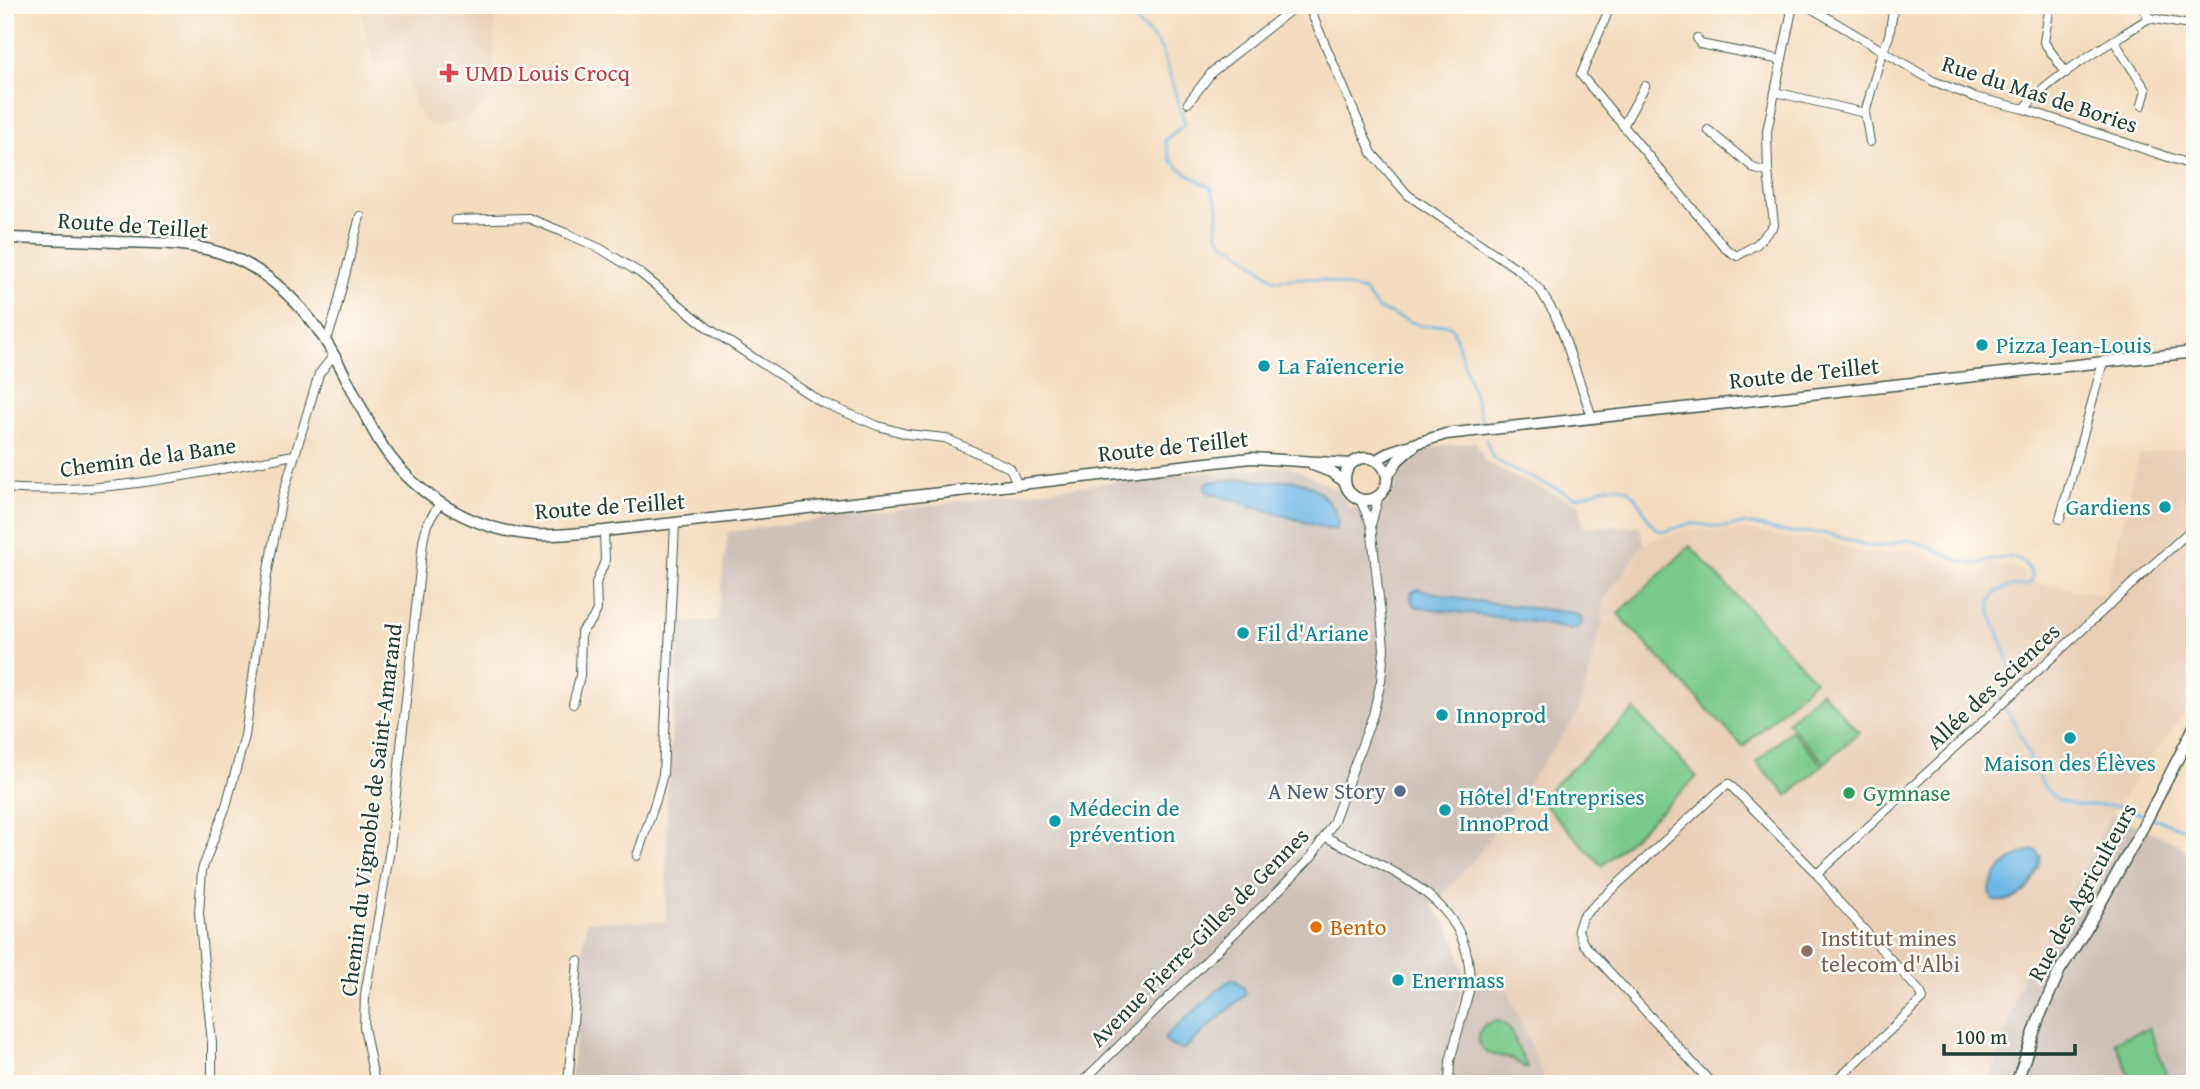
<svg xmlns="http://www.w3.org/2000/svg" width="2200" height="1089" font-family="'Gentium Book Plus',serif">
<rect width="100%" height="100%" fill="#fdfcf7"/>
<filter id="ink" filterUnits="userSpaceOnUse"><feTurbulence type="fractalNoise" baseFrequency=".0143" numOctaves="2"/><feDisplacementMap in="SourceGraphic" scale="14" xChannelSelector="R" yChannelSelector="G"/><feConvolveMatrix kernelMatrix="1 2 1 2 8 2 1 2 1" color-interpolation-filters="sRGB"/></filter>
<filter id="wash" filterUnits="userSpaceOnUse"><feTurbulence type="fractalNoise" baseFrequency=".00686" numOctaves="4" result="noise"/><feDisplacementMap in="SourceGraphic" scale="28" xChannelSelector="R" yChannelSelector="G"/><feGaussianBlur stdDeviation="1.57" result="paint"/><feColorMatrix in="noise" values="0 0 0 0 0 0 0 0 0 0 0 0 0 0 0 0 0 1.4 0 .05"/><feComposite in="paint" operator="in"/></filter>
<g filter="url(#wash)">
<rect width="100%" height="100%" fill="#f4dcbe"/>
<g fill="#e9cfb7">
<polygon points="362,5 496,5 493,82 485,105 468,119 455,123 433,127 423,119 414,103 401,59 374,65 362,18"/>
<polygon points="2195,445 2195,699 2118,803 2061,912 2022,976 1989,1084 1546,1084 1508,991 1474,985 1475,971 1466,933 1458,916 1441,895 1476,857 1600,629 1604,626 1602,619 1603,602 1644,543 1684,530 1698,529 1721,532 1745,529 1785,538 1822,539 1840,546 1875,554 1913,549 1971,576 1983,574 1990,565 2013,566 2023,572 2025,578 2037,583 2105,595 2139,455"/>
</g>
<g fill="#cec1b9">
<polygon points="1476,442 1486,462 1514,477 1580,504 1583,526 1639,526 1644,543 1603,602 1602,619 1604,626 1600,629 1579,712 1476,857 1432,906 1446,923 1457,944 1462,967 1462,990 1450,1041 1474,985 1508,990 1546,1084 570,1084 586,921 666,922 667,791 680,623 717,620 728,532 1069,487 1206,472 1289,466 1337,489 1350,508 1387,503 1395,489 1399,472 1405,460 1419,452 1433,447"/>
<polygon points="2112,814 2180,845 2195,861 2195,1084 1989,1084 2022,976 2061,912"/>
</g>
<g fill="#78c98a" stroke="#4c835f" stroke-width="2">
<polygon points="1690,546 1815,680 1743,747 1618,614"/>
<polygon points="1821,691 1859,732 1825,763 1787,722"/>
<polygon points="1634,710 1697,777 1602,866 1539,799"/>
<polygon points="1791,730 1823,765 1788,796 1756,762"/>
<path d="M1496,1021C1513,1024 1513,1039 1520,1052C1522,1058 1526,1063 1528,1068L1526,1069C1522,1065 1518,1062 1512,1059C1499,1054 1476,1056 1479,1035C1480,1026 1488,1023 1496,1021Z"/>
<polygon points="2149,1028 2171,1084 2133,1084 2115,1041"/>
</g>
<g fill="#6db7e5" stroke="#467a8c" stroke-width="2">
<path d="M1248,478C1254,479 1259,481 1265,482C1275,483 1288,478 1298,481C1318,486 1341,508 1337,529H1327L1207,492L1204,488L1207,482Z"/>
<polygon points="1418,589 1461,599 1573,613 1580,616 1582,622 1579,628 1571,630 1534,622 1418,607 1413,604 1411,597 1412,592"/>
<path d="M2035,850L2041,856C2035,883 2024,904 1993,901C1980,879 2016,851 2035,850Z"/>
<path d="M1234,979L1244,988L1246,994L1184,1049C1176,1048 1170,1047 1165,1040L1166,1036L1227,982Z"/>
</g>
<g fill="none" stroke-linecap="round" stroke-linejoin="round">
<g stroke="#6db7e5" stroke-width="2.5">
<path d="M1108,5C1126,12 1152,33 1162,50L1185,124L1165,140L1170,159L1182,170L1211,188L1218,206L1217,233L1225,243L1235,248L1275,280L1307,278L1324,280L1364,291L1378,309L1422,326L1445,324L1450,326L1454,332L1484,427"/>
<path d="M1486,439L1492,457L1513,470L1576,497C1590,496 1600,485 1616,486C1643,488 1643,524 1659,530C1670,533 1680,525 1690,524C1701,523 1711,527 1722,527C1729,528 1736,524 1743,524C1757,523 1771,531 1785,532C1800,533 1816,532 1832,535C1847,538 1863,547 1879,547C1889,547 1900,539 1909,540C1929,544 1945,556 1963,562C1988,571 2016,538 2033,577L2029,585C1951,586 2017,643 2009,677C2008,684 2002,691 1998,697C2004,708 2013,719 2018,730C2026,748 2039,791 2059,800C2076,807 2095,805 2113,806C2123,806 2134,812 2144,815"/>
<polyline points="2150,817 2190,831 2195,840"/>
</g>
</g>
</g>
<g filter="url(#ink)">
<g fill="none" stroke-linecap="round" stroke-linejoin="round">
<defs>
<g id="street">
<polyline points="1308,5 1372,153 1408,195 1519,270 1540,290 1554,313 1563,334 1592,417"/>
<polyline points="1611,5 1581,75 1726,249 1737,256 1757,244 1774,225 1768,172 1767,131 1793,5"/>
<polyline points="1806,5 1933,81 1974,97 2024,109 2195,166"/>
<polyline points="2050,5 2044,42 2066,73"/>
<polyline points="2141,5 2149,18"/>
<polyline points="1697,38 1700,44 1782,60"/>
<polyline points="2114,41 2146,90 2142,105"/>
<polyline points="1775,92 1865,113"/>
<polyline points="1188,103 1212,72 1297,5"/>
<path d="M2024,109C2050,76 2113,42 2149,18L2195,26"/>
<polyline points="1623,126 1645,86"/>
<polyline points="1708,130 1755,169 1768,172"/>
<polyline points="1870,142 1865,113 1880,59 1889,36 1894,5"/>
<polyline points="455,220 528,218 568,234 601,249 640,273 708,328 821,402 878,426 907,434 945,438 1010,468 1017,483"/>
<polyline points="325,339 329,334 335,315 360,216"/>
<path d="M5,488C100,496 201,473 294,455"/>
<polyline points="2060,519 2103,362"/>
<polyline points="1371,525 1379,495"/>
<polyline points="573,704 580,676 581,632 592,620 597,610 596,583 605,561 604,531"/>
<path d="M1326,837C1392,872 1478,900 1469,991L1450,1061L1449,1084"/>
<polyline points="637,856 656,800 663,774 675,524"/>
<polyline points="1817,874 2195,526"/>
<polyline points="212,1084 212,1043 199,913 202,870 226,806 245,736 267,575 282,498 319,374 334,355"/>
<polyline points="375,1084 364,1027 365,995 390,849 423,542 427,524 440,503"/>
<polyline points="568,1084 578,961"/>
<polyline points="1080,1084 1282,887 1312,856 1333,823 1373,715 1381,681 1384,649 1382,625 1371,525 1360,499"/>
<polyline points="1712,1084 1583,943 1578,930 1582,917 1720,790 1729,784 1817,874 1838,901 1921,993 1923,999 1833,1084"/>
</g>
<g id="secondary">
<path d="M5,238C42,239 80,240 117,242C155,243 196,242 232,257C262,269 290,294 310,319C339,356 355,399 378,439C411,494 471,530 535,535C558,536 581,533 604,531L1251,458L1351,464"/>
<circle cx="1366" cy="479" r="21"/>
<polyline points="1376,460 1392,451 1446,434 2195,352"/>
<polyline points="1313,465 1331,472 1345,482"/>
<polyline points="1387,477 1398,460 1414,446"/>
<polyline points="2016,1084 2039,1018 2060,970 2086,929 2143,827 2195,725"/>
</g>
</defs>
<use href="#street" stroke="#3f5549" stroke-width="10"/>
<use href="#secondary" stroke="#3f5549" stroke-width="13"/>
<use href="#street" stroke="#fff" stroke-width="8"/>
<use href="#secondary" stroke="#fff" stroke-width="10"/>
</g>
</g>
<path fill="#e0444e" stroke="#fdfcf7" stroke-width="2.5" d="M445.5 62.5h7v7h7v7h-7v7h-7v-7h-7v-7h7z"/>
<g fill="#0f9aa8" stroke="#fdfcf7" stroke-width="2.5">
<circle cx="1982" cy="345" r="7"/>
<circle cx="1264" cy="366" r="7"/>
<circle cx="2165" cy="507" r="7"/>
<circle cx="1243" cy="633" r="7"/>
<circle cx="1442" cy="715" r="7"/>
<circle cx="2070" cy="738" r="7"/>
<circle cx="1445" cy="810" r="7"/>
<circle cx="1055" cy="821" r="7"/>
<circle cx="1398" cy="980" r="7"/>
</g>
<circle fill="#5c6f8a" stroke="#fdfcf7" stroke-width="2.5" cx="1400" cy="791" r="7"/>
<circle fill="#2e9e5b" stroke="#fdfcf7" stroke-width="2.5" cx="1849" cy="793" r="7"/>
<circle fill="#e8710a" stroke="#fdfcf7" stroke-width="2.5" cx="1316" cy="927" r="7"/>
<circle fill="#8d6e63" stroke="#fdfcf7" stroke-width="2.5" cx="1807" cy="951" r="7"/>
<g text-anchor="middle" stroke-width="5" stroke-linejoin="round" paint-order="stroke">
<g font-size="23" fill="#be3a42" stroke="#fdfcf7" text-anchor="start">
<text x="465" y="81">UMD Louis Crocq</text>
</g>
<g font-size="23" fill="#1f3d34" stroke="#fdfcf7">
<text transform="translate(2040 94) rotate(18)" y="8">Rue du Mas de Bories</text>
<text transform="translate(133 225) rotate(4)" y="8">Route de Teillet</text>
<text transform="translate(1804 373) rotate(-6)" y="8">Route de Teillet</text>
<text transform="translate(1173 446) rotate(-6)" y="8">Route de Teillet</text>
<text transform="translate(148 457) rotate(-8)" y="8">Chemin de la Bane</text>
<text transform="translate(610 506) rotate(-4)" y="8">Route de Teillet</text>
<text transform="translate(1993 686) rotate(-43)" y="8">Allée des Sciences</text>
<text transform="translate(371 810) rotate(-83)" y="8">Chemin du Vignoble de Saint-Amarand</text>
<text transform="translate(2082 892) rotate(-61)" y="8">Rue des Agriculteurs</text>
<text transform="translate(1199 937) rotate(-45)" y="8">Avenue Pierre-Gilles de Gennes</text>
</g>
<g font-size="23" fill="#0d838f" stroke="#fdfcf7" text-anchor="start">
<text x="1996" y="353">Pizza Jean-Louis</text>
<text x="1278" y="374">La Faïencerie</text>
<text x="2151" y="515" text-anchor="end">Gardiens</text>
<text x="1257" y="641">Fil d'Ariane</text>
<text x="1456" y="723">Innoprod</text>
<text x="2070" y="771" text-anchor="middle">Maison des Élèves</text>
<text x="1459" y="805">Hôtel d'Entreprises<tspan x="1459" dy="26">InnoProd</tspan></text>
<text x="1069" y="816">Médecin de<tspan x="1069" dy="26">prévention</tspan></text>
<text x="1412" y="988">Enermass</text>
</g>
<g font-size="23" fill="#4e5e75" stroke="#fdfcf7" text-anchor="end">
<text x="1386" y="799">A New Story</text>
</g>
<g font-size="23" fill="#27864d" stroke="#fdfcf7" text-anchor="start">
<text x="1863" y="801">Gymnase</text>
</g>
<g font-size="23" fill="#c56008" stroke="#fdfcf7" text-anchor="start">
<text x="1330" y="935">Bento</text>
</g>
<g font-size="23" fill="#785e54" stroke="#fdfcf7" text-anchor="start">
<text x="1821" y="946">Institut mines<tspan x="1821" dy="26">telecom d'Albi</tspan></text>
</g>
</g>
<rect width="2200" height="1089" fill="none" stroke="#fdfcf7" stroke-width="28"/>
<path d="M1944 1044v10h131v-10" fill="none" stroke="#1f3d34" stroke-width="3.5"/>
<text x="1955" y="1044" font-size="21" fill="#1f3d34" stroke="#fdfcf7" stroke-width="5" paint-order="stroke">100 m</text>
</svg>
